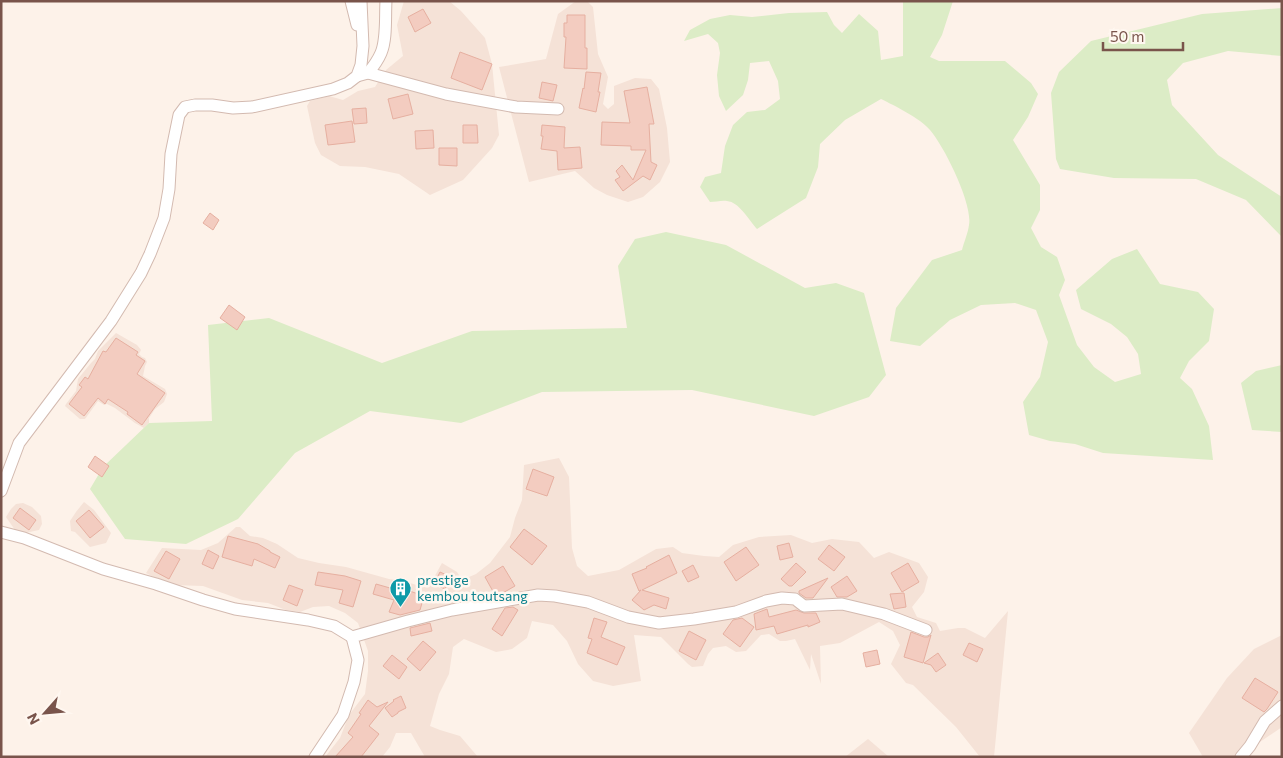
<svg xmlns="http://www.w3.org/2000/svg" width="1283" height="758" font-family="Commissioner,sans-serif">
<rect width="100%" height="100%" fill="#fdf2e9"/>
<g fill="#f5e2d7">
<polygon points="404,1 449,1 461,11 485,38 492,64 499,135 492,148 463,180 430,195 399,174 365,167 340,166 321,155 315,143 307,106 310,101 329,96 343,100 358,91 375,87 386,70 403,56 397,25"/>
<polygon points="576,1 587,1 593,7 598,54 608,77 603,104 608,109 614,104 614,86 635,78 651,79 659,89 667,128 670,162 660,182 643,197 628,202 607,195 594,188 575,171 529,182 499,67 546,59 558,14"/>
<polygon points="116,333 137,345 141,350 139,354 142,357 145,358 147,362 145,366 143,376 165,389 167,394 164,402 155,409 149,418 149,423 144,428 135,423 115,408 107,404 104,405 98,401 85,419 80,419 65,406 66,404 76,391 78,379 91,363 95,359 98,351"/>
<polygon points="559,458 569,477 572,548 577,566 588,576 619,570 656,549 673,547 682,553 704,556 719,557 733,545 759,537 791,535 812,543 832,539 859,542 874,558 889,552 919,563 928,577 924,592 912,607 917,617 936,623 940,631 958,628 965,628 985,638 1008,611 994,757 980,757 956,727 913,685 906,683 891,664 900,645 893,631 879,622 840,643 820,646 821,684 811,654 810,670 795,639 786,641 780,641 769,634 761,635 746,651 736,652 726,646 713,648 708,654 703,666 692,667 688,664 661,637 634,635 641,681 613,686 593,681 578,664 567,641 553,625 532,621 527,638 512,649 496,652 464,639 453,647 449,674 439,694 430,726 440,730 460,736 478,757 425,757 411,733 396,733 390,747 382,757 325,757 340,738 349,715 365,694 368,671 368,651 358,623 345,613 329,606 313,607 300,612 286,610 268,603 242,600 203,586 173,585 161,581 146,573 162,548 201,550 218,543 236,527 240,527 250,536 263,538 277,544 298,558 319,563 346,567 389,579 403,581 420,586 432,581 442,563 457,572 462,580 476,574 490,563 510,537 515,518 522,500 524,465"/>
<polygon points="84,502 94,510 111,533 106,543 90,547 75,532 71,531 70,521 76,512"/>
<polygon points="23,503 32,507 41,516 42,524 39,530 25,533 15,530 6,517 11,509 16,504"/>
<polygon points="1282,635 1282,727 1238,757 1203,757 1189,733 1227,678 1254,649"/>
<polygon points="868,739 889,757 845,757"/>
</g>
<g fill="#dcecc6">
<path d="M903,1H953L942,35L930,57L939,61H1005L1031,83L1038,94L1028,117L1013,140L1040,185V210L1031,228L1041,247L1057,257L1065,280L1059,295L1077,345L1094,367L1115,382L1141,374L1138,354L1127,337L1111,324L1081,309L1076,290L1112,259L1137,249L1160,284L1198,292L1214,309L1209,341L1189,361L1180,378L1192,389L1209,426L1213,460L1103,453L1075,444L1050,441L1029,435L1023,402L1040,377L1048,342L1036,310L1015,303L981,305L950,320L920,346L890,341L896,308L932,260L962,250C964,242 968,233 969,225C973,204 944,146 930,130C920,118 895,106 881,99L845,120L820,144L818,167L806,198L757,229C749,220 739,202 727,201C722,200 715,202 710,202L700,187L705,177L721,173L725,146L733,125L747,112L765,110L780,99L778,81L769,61L750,63L748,80L743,95L726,111L719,96L717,75L720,53L718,43L708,34L684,41L690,30L710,19L730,15L752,17L789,13L827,12L834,25L842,33L859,14L878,31L881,60L903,56Z"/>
<polygon points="1282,8 1282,56 1228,51 1183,63 1167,80 1172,105 1218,155 1282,197 1282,237 1246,200 1196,179 1114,178 1060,169 1056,159 1051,93 1059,72 1091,41 1202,14"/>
<polygon points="666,232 726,245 805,288 836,283 864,293 886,375 869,397 814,416 692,390 542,392 461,423 370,411 295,453 238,519 186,544 125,539 90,489 103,467 149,423 212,421 208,325 269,318 382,363 472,331 627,328 618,266 635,239"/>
<polygon points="1282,365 1282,432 1252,430 1241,383 1256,371"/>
</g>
<g fill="#f3ccc0" stroke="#e6afa0">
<polygon points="423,9 431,23 415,32 408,17"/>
<polygon points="567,15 585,15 585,48 587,48 587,69 564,68 566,37 564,37 564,23 567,23"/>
<polygon points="460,52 492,64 482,90 451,78"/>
<polygon points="586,72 601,73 598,92 600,92 596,112 579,108 583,88 584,89"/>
<polygon points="542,82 557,85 553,101 539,98"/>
<polygon points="647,87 654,124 649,124 651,162 657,165 650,180 643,176 623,191 615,180 620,177 616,171 622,165 633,180 646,150 631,150 631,146 601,145 602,122 630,123 624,91"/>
<polygon points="408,94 413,114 393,119 388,99"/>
<polygon points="366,108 367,123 354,124 352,109"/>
<polygon points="352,121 355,142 328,145 325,125"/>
<polygon points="463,125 477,125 478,143 463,143"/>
<polygon points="542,125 565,127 564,148 580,147 582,168 558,170 557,151 541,149 543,136 541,136"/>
<polygon points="433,130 434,148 416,149 415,131"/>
<polygon points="439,148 457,148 457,166 439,165"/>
<polygon points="210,213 219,220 213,230 203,223"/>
<polygon points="229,305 245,317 237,330 220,318"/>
<polygon points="116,338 138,352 136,355 145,361 137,374 165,393 142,425 127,414 128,412 108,399 105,404 98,398 84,416 69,404 82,387 79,385 85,377 88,379 103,351 106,352"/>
<polygon points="95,456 109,466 102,477 88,467"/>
<polygon points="533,469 554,477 547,496 526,489"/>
<polygon points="20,508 36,520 29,530 13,518"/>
<polygon points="89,510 104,527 90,538 76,521"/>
<polygon points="524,529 547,546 532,565 510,547"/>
<polygon points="228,536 258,544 270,551 270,552 280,557 275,568 254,559 252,566 222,557"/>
<polygon points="789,543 793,557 780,560 777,546"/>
<polygon points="829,545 845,557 834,571 818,559"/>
<polygon points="746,547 759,565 736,581 724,562"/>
<polygon points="208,550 219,556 213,569 202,564"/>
<polygon points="166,551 180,559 169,579 154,571"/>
<polygon points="669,555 677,573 642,590 669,598 666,609 654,605 644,610 632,600 641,590 639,591 632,574 647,568 646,567"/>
<polygon points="796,563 806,572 792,586 789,586 781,579"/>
<polygon points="908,563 919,582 902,592 891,573"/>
<polygon points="693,565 699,577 688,582 682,571"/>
<polygon points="503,566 515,586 501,594 495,595 485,577"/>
<polygon points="318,572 345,576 361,581 353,607 339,603 343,590 315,585"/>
<polygon points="440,572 451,577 445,589 434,584"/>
<polygon points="847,576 857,591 847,597 837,597 831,587"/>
<polygon points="828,578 813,598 806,598 799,593 799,591"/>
<polygon points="376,584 397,590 398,587 424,596 420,610 400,615 389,612 394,600 373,594"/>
<polygon points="289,585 303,590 297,606 283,600"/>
<polygon points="904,593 906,607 894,609 890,594"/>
<polygon points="513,607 518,610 502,636 492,629 505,608"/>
<polygon points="767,609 769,617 796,610 804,613 816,613 820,622 808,627 808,625 777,634 774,626 756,630 754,614"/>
<polygon points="594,618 607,622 601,637 625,647 617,665 587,653 592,639 588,638"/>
<polygon points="742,618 754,627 740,647 723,634 733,620"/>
<polygon points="430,623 432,631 411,636 410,628"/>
<polygon points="689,631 706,640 696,660 679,651"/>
<polygon points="911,632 924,637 928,637 931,635 923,663 904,657"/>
<polygon points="423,641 436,652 420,671 407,659"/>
<polygon points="969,643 983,649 977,662 963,655"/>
<polygon points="877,650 880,664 866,667 863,653"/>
<polygon points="938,653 946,665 936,672 931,665 924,663"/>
<polygon points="392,655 407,667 399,679 383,666"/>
<polygon points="1255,678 1278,692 1267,709 1264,712 1242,698"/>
<polygon points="401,696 406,708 398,712 398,713 392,717 385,708 394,701 393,700"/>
<polygon points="368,700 377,707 388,702 369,726 379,734 361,757 335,757 353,737 348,733 361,714 359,713"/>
</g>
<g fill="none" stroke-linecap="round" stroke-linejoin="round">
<defs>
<g id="minor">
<polyline points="351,1 357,25"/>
<path d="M368,73C373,67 378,60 381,53C387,39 385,17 386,1"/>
<polyline points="357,76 368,73 446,94 516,107 558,109"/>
<polyline points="1,491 19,443 111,321 141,273 150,254 164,218 169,189 171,154 179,115 185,107 195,105 212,105 233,108 252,107 333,89 348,83 357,76 361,65 363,46 361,1"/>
<polyline points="1,532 24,538 103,569 156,584 203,600 235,609 308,620 334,626 352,637"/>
<polyline points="315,757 343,715 354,682 358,660 352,637 408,621 452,610 538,595 555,596 588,602 628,617 659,623 694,619 736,612 766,601 782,598 795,599 804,606 842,604 884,614 926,630"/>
<polyline points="1241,757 1250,746 1265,721 1282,706"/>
</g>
</defs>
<use href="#minor" stroke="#d3bab0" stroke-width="13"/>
<use href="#minor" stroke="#fff" stroke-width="11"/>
</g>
<defs>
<symbol id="building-pin" viewBox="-11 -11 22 30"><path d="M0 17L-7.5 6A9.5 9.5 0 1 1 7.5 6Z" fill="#0f9aa8" stroke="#fff7f0"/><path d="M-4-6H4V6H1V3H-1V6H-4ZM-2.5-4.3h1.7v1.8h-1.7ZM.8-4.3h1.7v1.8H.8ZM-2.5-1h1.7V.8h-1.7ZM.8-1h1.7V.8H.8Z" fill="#fff"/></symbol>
</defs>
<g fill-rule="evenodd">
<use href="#building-pin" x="388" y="576" width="25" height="34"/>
</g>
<g text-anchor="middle" stroke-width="5" stroke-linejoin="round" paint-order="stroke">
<g font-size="14" fill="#0d838f" stroke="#fff7f0" text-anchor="start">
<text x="417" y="585">prestige<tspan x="417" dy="16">kembou toutsang</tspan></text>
</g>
</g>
<rect width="1283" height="758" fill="none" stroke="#79544b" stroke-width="5"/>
<g transform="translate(45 713) rotate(243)" stroke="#fff7f0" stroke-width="4" paint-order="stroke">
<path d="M0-4L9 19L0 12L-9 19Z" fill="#79544b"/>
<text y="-8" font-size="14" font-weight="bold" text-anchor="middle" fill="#79544b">N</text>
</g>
<path d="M1103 42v8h80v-8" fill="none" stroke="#79544b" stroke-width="2.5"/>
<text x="1110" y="42" font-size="15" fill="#79544b" stroke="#fff7f0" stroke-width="4" paint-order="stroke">50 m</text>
</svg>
